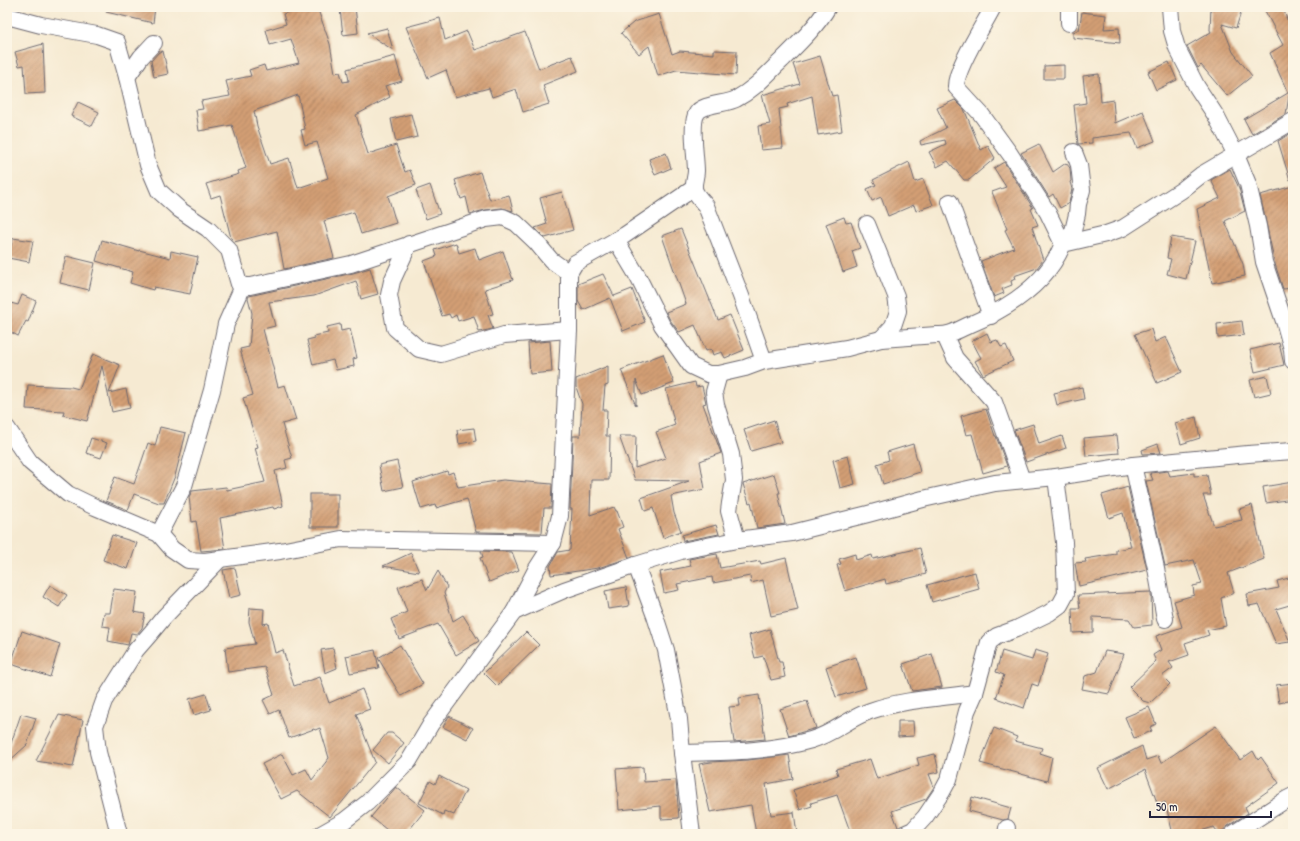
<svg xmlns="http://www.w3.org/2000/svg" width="1300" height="841" font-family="'Patrick Hand',sans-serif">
<defs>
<pattern id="building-hatch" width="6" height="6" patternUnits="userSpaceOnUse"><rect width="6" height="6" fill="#d39f75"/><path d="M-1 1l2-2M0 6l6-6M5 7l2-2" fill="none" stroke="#ab8161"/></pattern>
</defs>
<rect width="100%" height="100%" fill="#fcf5e5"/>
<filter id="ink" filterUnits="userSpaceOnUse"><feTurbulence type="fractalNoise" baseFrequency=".025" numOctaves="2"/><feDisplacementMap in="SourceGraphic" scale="8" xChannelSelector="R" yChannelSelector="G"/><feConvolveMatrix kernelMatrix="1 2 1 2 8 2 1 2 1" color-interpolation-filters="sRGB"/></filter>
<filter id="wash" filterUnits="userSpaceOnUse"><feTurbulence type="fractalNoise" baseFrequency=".012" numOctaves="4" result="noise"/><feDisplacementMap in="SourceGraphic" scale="16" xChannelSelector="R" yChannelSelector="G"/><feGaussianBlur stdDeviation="0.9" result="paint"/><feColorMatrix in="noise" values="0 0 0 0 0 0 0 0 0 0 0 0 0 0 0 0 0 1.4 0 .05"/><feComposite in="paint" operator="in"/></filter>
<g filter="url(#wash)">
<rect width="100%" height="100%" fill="#f6ead2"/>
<g id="blocks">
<g fill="url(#building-hatch)" fill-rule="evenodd">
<polygon points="107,7 155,7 153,23 106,12"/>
<path d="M303,7H317L330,44L335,73L340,72L343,82L349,81L347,69L395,56L402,81L385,86L390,97L356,115L368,154L396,145L405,172L410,170L416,185L388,196L396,223L361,234L354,212L324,221L334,258L284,269L277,231L234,242L231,238L220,195L211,198L206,184L239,174L238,171L246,168L232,125L199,131L196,110L203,109L201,101L230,96L226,81L251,76L249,70L264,65L266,71L299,63L291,39L270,45L266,30L286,24L283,14ZM298,95L305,129L301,130L305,145L317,142L328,178L298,188L289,158L270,164L257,126L254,111Z"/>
<polygon points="355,7 358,33 343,35 340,9"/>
<polygon points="1211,7 1235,7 1242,9 1236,28 1222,24 1233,52 1252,76 1227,96 1201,65 1198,68 1187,46 1211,32 1210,30"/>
<polygon points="1263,7 1283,7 1287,20 1293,17 1293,106 1289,96 1286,114 1252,134 1244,119 1288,93 1270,53 1283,45"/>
<polygon points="1082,12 1106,15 1104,29 1119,28 1120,43 1073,38 1073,32 1079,30"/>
<polygon points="659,14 672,54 680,51 714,54 714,50 737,51 736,75 676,70 658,76 649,46 639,54 621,33 634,22"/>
<polygon points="440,18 445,40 467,31 475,50 525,32 539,69 572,56 578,71 543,85 549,104 523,112 516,89 492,97 489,88 455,97 446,70 428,78 406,27"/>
<polygon points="387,28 393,50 367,33"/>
<polygon points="43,44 45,93 26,94 24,65 19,66 15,52"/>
<polygon points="163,51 168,74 154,77 151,61 159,52"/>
<polygon points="820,56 832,96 837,95 842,131 818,135 812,96 787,104 788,107 779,109 783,148 761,150 758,126 770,124 762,95 800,84 793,64"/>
<polygon points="1169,62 1177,80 1156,90 1148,72"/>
<polygon points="1064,65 1064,79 1044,79 1044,66"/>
<polygon points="1099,74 1101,102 1113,100 1115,123 1143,111 1155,141 1137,148 1131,133 1092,138 1092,143 1078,144 1074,105 1086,103 1083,76"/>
<polygon points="955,100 964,109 981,150 988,146 995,158 969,180 964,180 948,161 937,167 929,152 946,144 945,140 921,145 920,141 946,128 937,108"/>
<polygon points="78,102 99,112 92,126 71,116"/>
<polygon points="411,114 417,137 396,142 391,119"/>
<polygon points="1293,132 1293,179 1290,180 1278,141"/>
<polygon points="1039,144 1053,172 1066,163 1070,168 1071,181 1070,182 1072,189 1069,203 1060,208 1053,194 1049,197 1021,153"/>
<polygon points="666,153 671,168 655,175 649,159"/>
<polygon points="909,162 915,182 923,179 933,205 916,211 914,205 888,216 881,197 872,201 867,189 876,185 873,180"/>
<polygon points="1004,162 1033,208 1031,209 1038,225 1032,227 1043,260 1037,268 1014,276 1015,279 1011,281 1012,285 1002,289 1004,293 994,297 981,261 1014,248 1005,230 1007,229 992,192 1006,187 994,168"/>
<polygon points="1230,169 1239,188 1245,211 1225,221 1243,264 1245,276 1212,283 1197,209 1220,198 1211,180"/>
<polygon points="480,172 490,200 509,195 513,211 502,208 485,210 470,214 466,197 461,199 455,180"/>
<polygon points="430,185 440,214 426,219 416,190"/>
<polygon points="1293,186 1293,288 1283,289 1275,264 1260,195"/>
<polygon points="562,192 573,230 545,238 535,228 547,224 540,198"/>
<polygon points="844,217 846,223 851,222 860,248 852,251 857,267 843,272 826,224"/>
<polygon points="681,229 718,320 730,315 744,350 725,358 722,352 713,355 711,349 706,351 695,325 679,332 670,320 666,312 686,304 662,236"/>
<polygon points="1171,237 1195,241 1186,279 1167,274 1171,259 1167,258"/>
<polygon points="13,238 33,241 29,262 8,258"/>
<polygon points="102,240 139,251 139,250 170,258 171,251 198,257 190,294 154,287 153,290 130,283 133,272 96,261"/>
<polygon points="456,243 459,253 475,248 479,260 503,251 513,280 485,289 493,314 488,315 493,329 479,332 474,316 458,321 456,315 451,318 449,314 442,316 424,261 437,256 435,250"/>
<polygon points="66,256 95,263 89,290 60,283"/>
<polygon points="370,268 378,294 361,299 356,281 314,296 269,302 275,326 263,329 278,387 285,385 296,420 282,424 292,458 285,460 287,468 275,471 283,506 274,509 273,507 220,518 225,549 201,551 196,521 192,522 189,497 192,491 226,487 227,490 265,482 255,448 258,447 243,398 253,395 240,349 249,347 252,313 248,298 249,296 353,273"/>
<polygon points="603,274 614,296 632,289 645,322 623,331 610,298 583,310 578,301 578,284"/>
<polygon points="22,295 36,301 28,322 26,321 18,336 7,330 7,302 18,305"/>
<polygon points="1242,321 1244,335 1218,338 1217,324"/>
<polygon points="340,324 341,331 350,329 357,358 353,359 354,366 336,370 333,360 313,365 307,340 315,338 314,336 328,333 327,327"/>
<polygon points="1151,329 1155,342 1166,337 1182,372 1157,383 1135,334"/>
<polygon points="987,333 991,342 997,340 1001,347 1006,345 1013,361 983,375 975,361 981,358 972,341"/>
<polygon points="550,341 552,372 530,374 528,343"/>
<polygon points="1279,343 1284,365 1255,372 1250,350"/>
<polygon points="93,354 120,365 109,393 126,389 130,408 112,412 102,366 87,421 63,415 64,411 26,409 28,385 71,387 79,389"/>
<polygon points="663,354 674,383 642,395 636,380 636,406 621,370"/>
<polygon points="608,366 608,385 605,386 603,410 607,410 606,436 610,436 609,480 591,480 590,515 614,507 616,511 617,511 623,527 618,529 629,558 598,568 551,575 550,566 558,552 570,550 572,509 570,509 573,436 580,436 582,404 576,387 576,379"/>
<polygon points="1267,376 1271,393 1254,397 1250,380"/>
<polygon points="695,382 696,387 702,386 706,403 703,404 721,453 700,461 705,489 671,496 674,513 681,531 663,538 653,508 645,511 641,498 689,481 635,480 619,436 636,436 635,468 666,458 656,432 675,425 666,389"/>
<polygon points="1082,387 1084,399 1057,405 1054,393"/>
<polygon points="986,409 995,436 996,436 1007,466 983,473 972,434 966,435 961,416"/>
<polygon points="1196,417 1200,438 1181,444 1175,423"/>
<polygon points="774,420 781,442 751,451 744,430"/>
<polygon points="1033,424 1039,444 1062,436 1066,448 1026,462 1014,430"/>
<polygon points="160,427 186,433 175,476 164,503 159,503 134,494 128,510 106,501 115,477 134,484 148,443 155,446"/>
<polygon points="474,428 476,441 459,444 457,430"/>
<polygon points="1117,435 1119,453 1086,456 1084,438"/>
<polygon points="91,438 107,443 101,458 86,453"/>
<polygon points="913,444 920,472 883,484 877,464 889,460 887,452"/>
<polygon points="1158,444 1161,453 1143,454 1142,450"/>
<polygon points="848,456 855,484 840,488 833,460"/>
<polygon points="397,461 403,487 384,491 379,465"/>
<polygon points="447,471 448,474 453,472 458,487 503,480 552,484 551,508 544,508 542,533 476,532 467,499 436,508 435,505 421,509 413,482"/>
<polygon points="1168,471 1170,476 1194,473 1194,476 1207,475 1211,495 1203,495 1214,526 1242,520 1239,509 1252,505 1264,559 1228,573 1234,593 1221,598 1226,626 1207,630 1209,635 1185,643 1189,655 1169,662 1173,668 1162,676 1170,684 1150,703 1143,701 1129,687 1156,661 1153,655 1161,650 1156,636 1182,627 1174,601 1194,595 1193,586 1202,584 1194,560 1165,566 1146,481 1153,480 1150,473"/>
<polygon points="774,474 780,493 778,493 785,524 757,528 751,502 749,503 743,484"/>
<polygon points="1293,482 1293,499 1266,503 1263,487"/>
<polygon points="1128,487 1147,570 1079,586 1075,563 1086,562 1085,559 1116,554 1116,550 1131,547 1123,513 1109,518 1102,495"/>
<rect x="310" y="494" width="28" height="33"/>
<polygon points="716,525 719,534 683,541 682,535"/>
<polygon points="112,535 137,543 128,569 103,560"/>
<polygon points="920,548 926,574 886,584 885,579 845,591 837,565 841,564 839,559 855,554 856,560 872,555 873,559"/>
<polygon points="481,551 512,552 519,570 489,582 480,558 483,557"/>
<polygon points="411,553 419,572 383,566"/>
<polygon points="717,554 720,568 760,561 761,564 786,558 798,610 771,616 763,580 751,583 750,576 713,583 712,577 677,584 679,590 664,593 660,572 691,566 689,559"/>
<polygon points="235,568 241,595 229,598 223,570"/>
<polygon points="438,571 447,587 444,593 453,621 463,615 479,641 456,655 438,624 399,639 391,619 407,612 398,587 422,579 427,590"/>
<polygon points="975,572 979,589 932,602 927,585"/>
<polygon points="1293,577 1293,604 1276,609 1290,642 1276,644 1259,604 1249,606 1247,594 1279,588 1277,581"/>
<polygon points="50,585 67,595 59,607 43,597"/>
<polygon points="626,587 629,606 608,609 605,591"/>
<polygon points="114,589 137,592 134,612 145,614 142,628 137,634 131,633 128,645 108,641 110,627 102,626 104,613 110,613"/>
<polygon points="1151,592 1152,625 1134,627 1129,619 1093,617 1093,632 1073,633 1072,608 1080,608 1078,595"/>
<polygon points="250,608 264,609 263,624 268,623 275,653 283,650 294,686 320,677 329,703 362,689 370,709 356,714 375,762 330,817 297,791 281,799 262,764 282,754 293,775 306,769 312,780 329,758 320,728 315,730 314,729 289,738 279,710 270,714 263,700 274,695 265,667 228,672 225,648 255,644 249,622"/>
<polygon points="770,629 779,662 782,662 785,677 771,680 763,656 755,658 749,635"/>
<polygon points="22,631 60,644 50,677 11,664"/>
<polygon points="526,632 539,645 497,686 484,673"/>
<polygon points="400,645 423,684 401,696 378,658"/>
<polygon points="333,648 337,668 325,673 321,650"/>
<polygon points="375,650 379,668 350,673 346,656"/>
<polygon points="1035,650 1048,654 1038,686 1032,684 1024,708 996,698 1004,675 996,672 1002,651 1032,660"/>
<polygon points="1105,651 1124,654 1109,694 1082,689 1085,676 1097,672"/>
<polygon points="932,654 942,687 912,691 903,664"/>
<polygon points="856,657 866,688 836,697 826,667"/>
<polygon points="1293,683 1293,700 1279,703 1276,685"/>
<polygon points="206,694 211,710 194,715 189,699"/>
<polygon points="759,695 765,739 734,742 729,707 740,706 739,698"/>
<polygon points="807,701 816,728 789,736 780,709"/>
<polygon points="1149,707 1156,724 1150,727 1152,731 1134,738 1125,717"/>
<polygon points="21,714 36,718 27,745 7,763 7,755"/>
<polygon points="59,715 83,720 73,767 36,761"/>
<polygon points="449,716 473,728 467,739 443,727"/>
<polygon points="898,721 913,721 914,736 898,737"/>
<polygon points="1216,726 1240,760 1253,751 1258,760 1261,757 1279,783 1245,807 1248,813 1228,826 1219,834 1214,827 1190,834 1173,834 1165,802 1158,805 1145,770 1108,789 1098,768 1142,746 1146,760 1158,756 1161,763"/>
<polygon points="994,728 1017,737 1015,741 1042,748 1040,753 1052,757 1047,781 980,763"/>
<polygon points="387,733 392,733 404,743 388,763 373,750"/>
<polygon points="935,754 939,772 929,774 934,787 926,799 892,811 898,827 895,834 851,834 837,795 811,803 812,806 800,810 793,790 838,775 836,769 870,759 877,779 919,765 917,758"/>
<polygon points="789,755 793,779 766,784 771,815 794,812 797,834 756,834 751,805 710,812 699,764 711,762 748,760"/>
<polygon points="643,767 644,782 676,780 679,818 661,819 661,806 619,810 616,769"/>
<polygon points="439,776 466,790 454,815 444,811 443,815 419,803 430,781 435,784"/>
<polygon points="396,787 425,810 406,834 392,834 371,817"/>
<polygon points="972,797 1011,808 1008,819 1003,820 969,811"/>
</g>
</g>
</g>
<g filter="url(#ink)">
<use href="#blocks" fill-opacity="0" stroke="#6c6870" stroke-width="1"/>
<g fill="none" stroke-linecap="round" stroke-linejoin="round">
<defs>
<g id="street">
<path d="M993,7C984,25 955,69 956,87L981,114L1010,154L1048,213L1063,244L1073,231L1077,214L1078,204L1082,190L1079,165L1074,152"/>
<polyline points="1170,7 1172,31 1177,48 1197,87 1216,116 1236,155 1248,184 1258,226 1264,262 1285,324 1292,349 1293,361"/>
<polyline points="7,16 41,25 97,35 117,42 127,77 148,165 159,191 180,210 208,229 229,250 239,284 243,286 250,286 351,264 486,219 503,217 516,223 536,242 551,260 569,273"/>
<polyline points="1069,23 1069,7"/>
<polyline points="127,77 141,57 154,43"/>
<polyline points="950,202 991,316"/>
<polyline points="867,224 896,296 898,311 893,326 881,339"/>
<path d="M616,240L638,277L662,325L691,366L708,374H719L745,368L764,361L847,348L881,339L937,335C949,336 958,330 969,325C1007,309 1047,284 1063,244L1106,234L1123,228L1182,190L1201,175L1293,121"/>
<polyline points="409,244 392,281 389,295 395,328 419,349 441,354 504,335 569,330"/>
<polyline points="945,336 955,358 994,402 1022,480"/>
<path d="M764,361L741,296L706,206C702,201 696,196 694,189C693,183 696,177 696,171C696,158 690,123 697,113C702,104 727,104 736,99C755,89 767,74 782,60C799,43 816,27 828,7"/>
<polyline points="719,374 714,392 716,405 731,454 734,480 730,503 729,511 737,540"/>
<polyline points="7,428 30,462 68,494 95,507 159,534 172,549 188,560 205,561 280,551 341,539 553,543"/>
<polyline points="1133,465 1156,568 1165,619"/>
<polyline points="159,534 184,486 212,390 226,324 243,286"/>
<polyline points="636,565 655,616 666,650 679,719 682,753 692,834"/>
<polyline points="514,612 537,568 553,543 560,516 569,330 569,273 575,263 625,235 694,188"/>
<path d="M682,753C724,752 770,752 811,740C833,734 849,718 870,711C904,699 940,698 975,693"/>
<polyline points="119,834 98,752 95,726 104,701 136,650 150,634 164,617 220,559"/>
<polyline points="321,834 344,821 367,803 409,761 431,724 514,612 564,590 636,565 681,551 737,540 792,533 868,514 923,499 995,483 1056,477 1133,465 1248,454 1293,451"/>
<polyline points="904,834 913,830 925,817 942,792 949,779 967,711 975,693 989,642 997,636 1016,629 1049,613 1060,605 1066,594 1064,542 1056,477"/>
<polyline points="1006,834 1007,828"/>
<polyline points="1233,834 1287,799 1293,796"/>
</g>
</defs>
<use href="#street" stroke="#6c6870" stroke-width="18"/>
<use href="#street" stroke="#fff" stroke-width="16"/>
</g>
</g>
<rect width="1300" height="841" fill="none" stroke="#fcf5e5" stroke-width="24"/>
<path d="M1150 811v6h121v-6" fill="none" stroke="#22223b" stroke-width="2"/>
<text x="1156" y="811" font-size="12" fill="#22223b" stroke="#fcf5e5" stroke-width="3" paint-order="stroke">50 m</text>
</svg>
